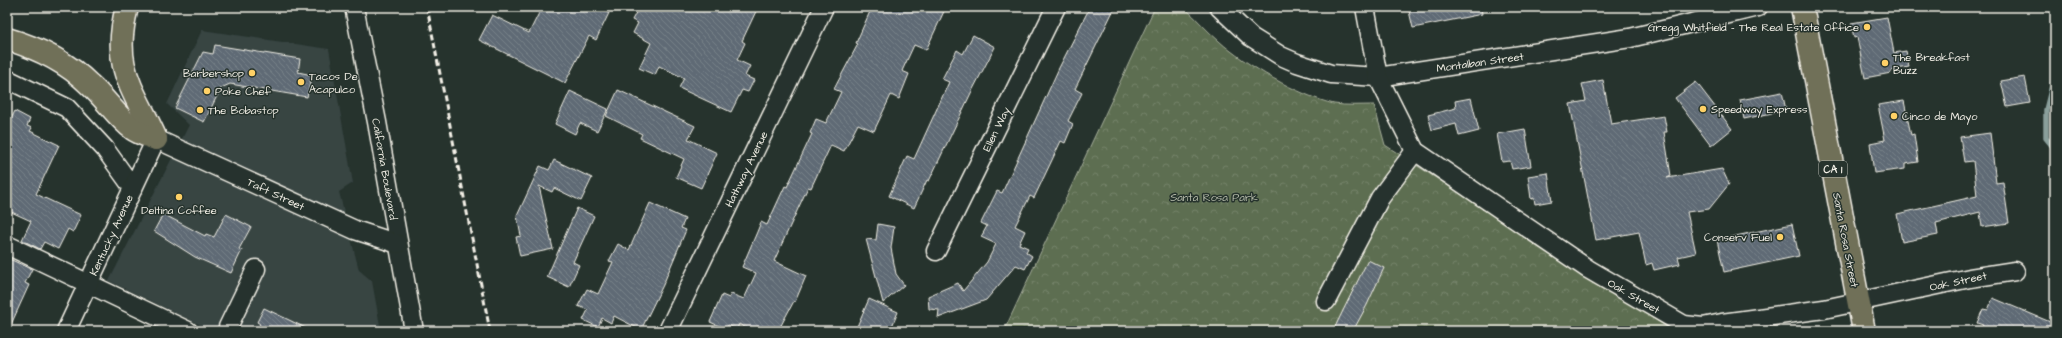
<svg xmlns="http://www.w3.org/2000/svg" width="2062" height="338" font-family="'Architects Daughter',sans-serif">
<defs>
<pattern id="park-crowns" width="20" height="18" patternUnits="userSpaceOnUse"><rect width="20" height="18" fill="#5d6e51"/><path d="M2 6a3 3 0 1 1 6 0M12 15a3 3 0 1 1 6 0" fill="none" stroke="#75836a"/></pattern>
<pattern id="building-back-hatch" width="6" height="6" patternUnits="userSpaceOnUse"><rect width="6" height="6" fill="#5e6b74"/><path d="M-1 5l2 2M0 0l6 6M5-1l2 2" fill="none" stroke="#768188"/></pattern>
</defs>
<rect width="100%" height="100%" fill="#26332d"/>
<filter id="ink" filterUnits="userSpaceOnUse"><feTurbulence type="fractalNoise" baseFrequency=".025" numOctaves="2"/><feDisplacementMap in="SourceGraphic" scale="8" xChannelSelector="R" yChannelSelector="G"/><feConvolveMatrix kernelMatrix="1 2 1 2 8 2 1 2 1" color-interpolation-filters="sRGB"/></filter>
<g filter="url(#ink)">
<polygon fill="#374442" points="202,30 329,49 353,183 339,192 359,270 372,281 381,331 213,331 109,281 189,125 167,104"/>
<path fill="url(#park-crowns)" stroke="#a8b09c" d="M1155,7H1184C1196,18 1207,31 1219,41C1245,65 1300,96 1334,104C1346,106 1361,105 1374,105L1385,145L1673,331H1004Z"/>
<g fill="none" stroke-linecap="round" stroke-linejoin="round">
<polyline stroke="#8a9f9b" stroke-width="5.5" points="2055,74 2046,110 2046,138 2055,149"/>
</g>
<g fill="url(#building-back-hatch)" stroke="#f4f1e8">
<polygon points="542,7 597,7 609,13 596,40 589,36 565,83 479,40 492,15 529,33"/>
<polygon points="639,7 758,7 742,41 745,43 737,60 750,66 745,76 754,80 748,92 742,90 731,112 679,88 684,78 659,66 655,75 639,68 651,43 633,33 638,23 632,20"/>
<polygon points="872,7 946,7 926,50 914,45 902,71 909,74 899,99 891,95 874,131 858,124 844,151 831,145 811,188 808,187 774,261 806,276 795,302 794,301 778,331 752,331 739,324 737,329 728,325 726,329 710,322 722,295 729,298 731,294 744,299 756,273 742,267 757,232 761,222 767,225 785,186 787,187 812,134 810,133 816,119 826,123 841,92 834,89 858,44 856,43"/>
<polygon points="1090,7 1115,7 1075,89 1082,93 1068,121 1073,124 1065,143 1061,141 1034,198 1030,196 1015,226 1025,231 1019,244 1028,248 1026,252 1032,256 1025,269 1016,265 986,300 938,318 939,310 929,309 928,296 958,283 963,291 987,262 996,244 981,237 987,226 981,223 997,191 1002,193 1059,68"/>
<polygon points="1408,7 1481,7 1482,14 1413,28"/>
<polygon points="1887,17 1894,53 1906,51 1909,67 1891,70 1891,73 1865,78 1857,37 1854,38 1851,23"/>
<polygon points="973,35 995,47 971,93 929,181 927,180 914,208 889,196 907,156 914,159 949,82 942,79 957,50 963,54"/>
<polygon points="215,45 300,59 298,72 312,75 307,97 230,84 221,88 204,122 175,108 203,52 213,54"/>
<polygon points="2025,77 2030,103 2007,107 2001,81"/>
<polygon points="1603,80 1611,124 1664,116 1667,132 1664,132 1671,176 1667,178 1722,169 1729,184 1709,209 1687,212 1696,253 1678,257 1680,264 1654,270 1652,263 1646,265 1639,232 1596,240 1570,104 1586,101 1582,84"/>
<polygon points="1696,82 1732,129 1711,146 1675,98"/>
<polygon points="618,90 695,126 688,139 717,153 701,188 676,177 684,159 640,138 642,134 606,116"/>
<polygon points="570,91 608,109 597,131 580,123 575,134 555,124"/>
<polygon points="1782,92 1786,110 1744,119 1740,100"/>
<polygon points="1471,98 1479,131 1459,136 1456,124 1432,130 1428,115 1456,108 1455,101"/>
<polygon points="1904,101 1911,135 1914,134 1918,162 1905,164 1905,169 1874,173 1870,143 1885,140 1878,105"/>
<polygon points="15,111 30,119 27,126 32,128 30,131 59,145 36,194 81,215 73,232 68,229 58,249 44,242 40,249 22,240 31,221 7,210 7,127"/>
<polygon points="1525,129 1531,166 1512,169 1510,161 1502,162 1497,134"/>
<polygon points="1990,133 1996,183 2003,182 2009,223 1982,227 1980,212 1936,223 1938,235 1902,242 1897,214 1977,196 1973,161 1964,162 1960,137"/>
<polygon points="554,160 592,178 581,201 554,188 552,192 539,186 553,249 520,256 516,237 521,236 517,216 540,166 549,170"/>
<polygon points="1548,173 1552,201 1535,204 1534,198 1531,199 1528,176"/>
<polygon points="650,203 685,219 681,228 686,230 663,285 641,330 614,316 611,323 602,318 598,327 583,320 588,310 578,306 587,289 598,294 613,262 609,261 618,244 629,250"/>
<polygon points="577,208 594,216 573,262 579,265 569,287 547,277"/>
<polygon points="163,214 205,236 206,234 214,237 226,214 251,227 239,249 242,250 231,273 195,257 154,231"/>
<polygon points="878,224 894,227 891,248 896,274 904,285 883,303 866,239 876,240"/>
<polygon points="1792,224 1799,256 1724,272 1717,240"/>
<polygon points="7,258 32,269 25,283 29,285 8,331"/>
<polygon points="1368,260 1384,268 1367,305 1353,331 1333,331"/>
<polygon points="1993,298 2055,324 2055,331 1981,331 1983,325 1977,323 1983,309 1988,310"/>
<polygon points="869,299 898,312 890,331 855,331"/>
<polygon points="264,308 312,331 256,331 260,324 257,322"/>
</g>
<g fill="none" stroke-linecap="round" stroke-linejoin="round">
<defs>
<g id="minor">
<polyline points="354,7 377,122 414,331"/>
<polyline points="1219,7 1251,37 1281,56 1297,63 1331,74 1378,77 1630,38 1758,7"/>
<polyline points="1365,7 1378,77 1415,151 1588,269 1684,325 1703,327 1722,323 1824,309 1970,278 2015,271"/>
<polyline points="7,79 67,108 105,149 133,188"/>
<polyline points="7,245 188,331"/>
<polyline points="936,251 1056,7"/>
<polyline points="1326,301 1380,198 1415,151"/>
<polyline points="228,327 256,269"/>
<polyline points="66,331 156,139 355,230 398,244"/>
<polyline points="668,331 824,7"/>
</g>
<g id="highway">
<path d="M127,7C111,68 133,87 156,139"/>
<polyline points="1802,7 1864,331"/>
<path d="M7,39C38,48 67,62 90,85C105,98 117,117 133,129C140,134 149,136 156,139"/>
</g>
</defs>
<use href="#minor" stroke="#f4f1e8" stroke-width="21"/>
<use href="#highway" stroke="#f4f1e8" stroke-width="25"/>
<use href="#minor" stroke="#26332d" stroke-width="18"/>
<use href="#highway" stroke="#706f59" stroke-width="22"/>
<polyline stroke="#f4f1e8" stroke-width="3" stroke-dasharray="6 3" stroke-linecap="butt" points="427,7 490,331"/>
</g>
</g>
<g fill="#ffd166" stroke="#26332d" stroke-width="1.5">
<circle cx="1867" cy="27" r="4"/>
<circle cx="1885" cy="63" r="4"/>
<circle cx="252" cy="73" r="4"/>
<circle cx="301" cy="82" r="4"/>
<circle cx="207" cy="91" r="4"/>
<circle cx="1703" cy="109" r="4"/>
<circle cx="200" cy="110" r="4"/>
<circle cx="1894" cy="116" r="4"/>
<circle cx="179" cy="197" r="4"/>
<circle cx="1780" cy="237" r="4"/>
</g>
<g text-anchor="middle" stroke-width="3" stroke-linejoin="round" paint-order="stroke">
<rect fill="#26332d" stroke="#b6b8b0" stroke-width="1" x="1819" y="161" width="28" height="16" rx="3"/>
<g font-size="10" font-weight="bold" fill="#f4f1e8">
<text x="1833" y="173">CA 1</text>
</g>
<g font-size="11" fill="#f4f1e8" stroke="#26332d" text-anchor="start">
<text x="1859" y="31" text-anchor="end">Gregg Whitfield - The Real Estate Office</text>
<text x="1893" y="61">The Breakfast<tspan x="1893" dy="13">Buzz</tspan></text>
<text x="244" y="77" text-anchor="end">Barbershop</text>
<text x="309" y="80">Tacos De<tspan x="309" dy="13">Acapulco</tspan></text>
<text x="215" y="95">Poke Chef</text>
<text x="1711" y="113">Speedway Express</text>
<text x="208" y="114">The Bobastop</text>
<text x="1902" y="120">Cinco de Mayo</text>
<text x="179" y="214" text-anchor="middle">Deltina Coffee</text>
<text x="1772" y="241" text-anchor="end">Conserv Fuel</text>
</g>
<g font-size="11" fill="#f4f1e8" stroke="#26332d">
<text transform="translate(1480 62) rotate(-8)" y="4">Montalban Street</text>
<text transform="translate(996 129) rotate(-64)" y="4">Ellen Way</text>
<text transform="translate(385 169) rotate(80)" y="4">California Boulevard</text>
<text transform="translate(746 169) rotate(-64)" y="4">Hathway Avenue</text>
<text transform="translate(276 194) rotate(25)" y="4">Taft Street</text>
<text transform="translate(111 235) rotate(-65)" y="4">Kentucky Avenue</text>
<text transform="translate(1846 240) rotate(79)" y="4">Santa Rosa Street</text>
<text transform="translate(1958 281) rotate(-12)" y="4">Oak Street</text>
<text transform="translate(1634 296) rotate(30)" y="4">Oak Street</text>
</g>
<g font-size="11" fill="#b8bdac" stroke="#26332d">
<text x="1214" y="201">Santa Rosa Park</text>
</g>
</g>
<rect width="2062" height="338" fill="none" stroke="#26332d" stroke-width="24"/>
<rect x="12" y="12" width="2038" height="314" fill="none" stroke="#f4f1e8" stroke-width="1.5" filter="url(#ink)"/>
</svg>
